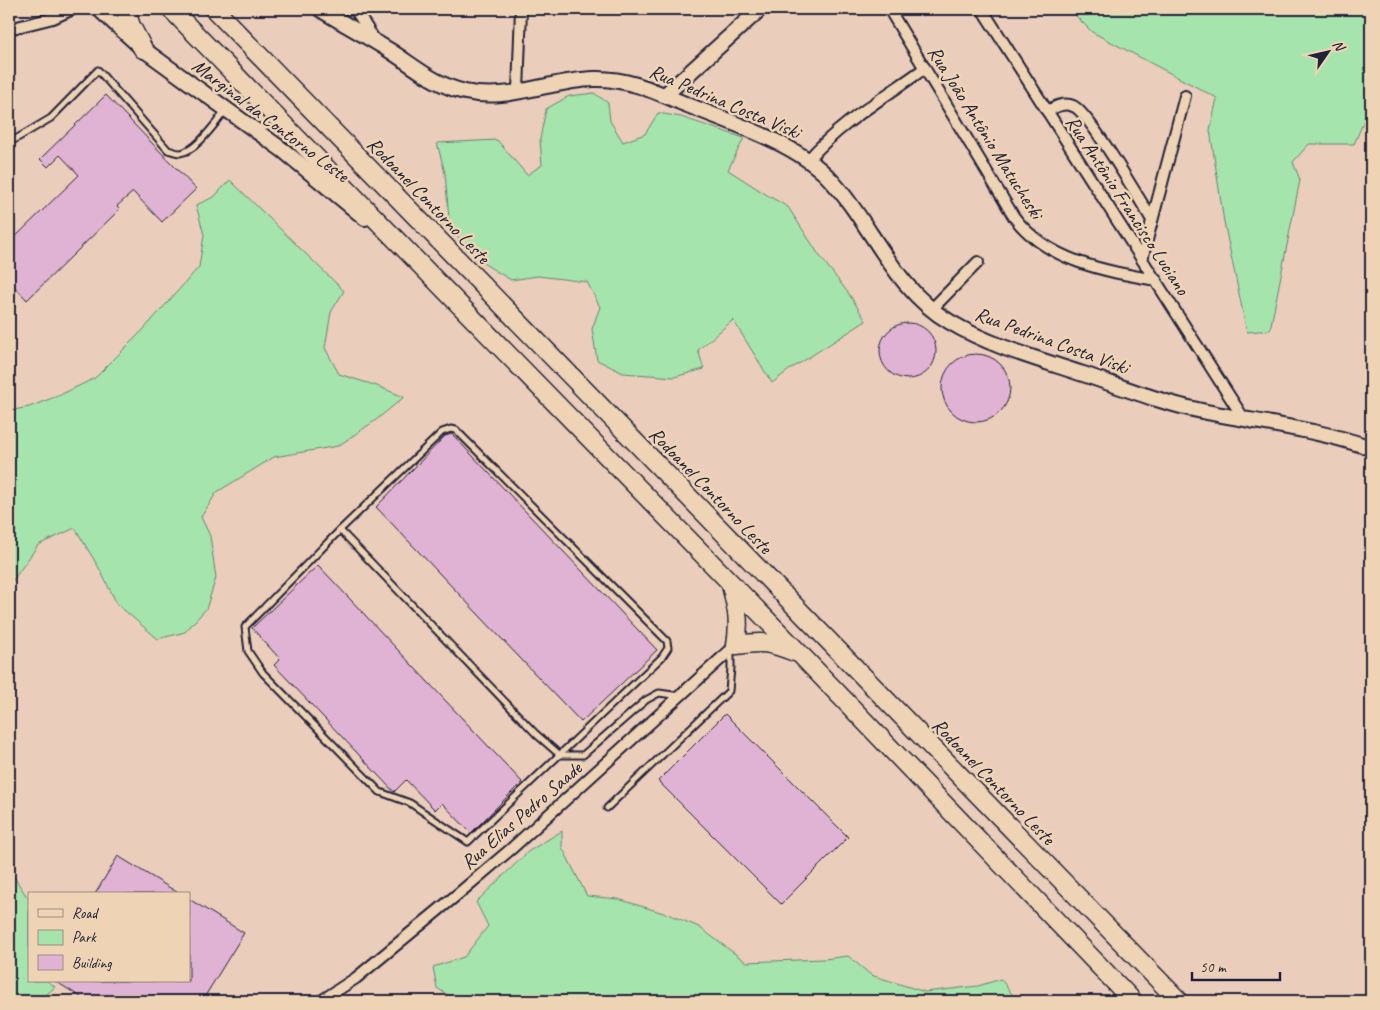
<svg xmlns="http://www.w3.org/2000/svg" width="1380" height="1010" font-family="Caveat,sans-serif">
<rect width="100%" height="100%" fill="#ebcdbb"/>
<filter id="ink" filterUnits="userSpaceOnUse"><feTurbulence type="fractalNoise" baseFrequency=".02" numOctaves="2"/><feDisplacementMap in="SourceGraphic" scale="10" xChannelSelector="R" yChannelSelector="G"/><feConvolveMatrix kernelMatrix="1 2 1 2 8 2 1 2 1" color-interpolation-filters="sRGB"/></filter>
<g filter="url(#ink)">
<g fill="#a5e4ac" stroke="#648374">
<polygon points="1069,9 1093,9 1101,13 1184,9 1371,9 1371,107 1370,107 1354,144 1309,144 1293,162 1300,180 1270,330 1247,332 1224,222 1210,130 1217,98 1092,32"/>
<polygon points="594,93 608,103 610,121 623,142 645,134 658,113 681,117 744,138 728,170 767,195 788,207 819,255 849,294 866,321 789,370 772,383 733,320 698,350 704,369 674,377 623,373 597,360 592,329 600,307 587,282 538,276 511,280 486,265 463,246 449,219 445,173 437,143 497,140 527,175 542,165 540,139 546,109 569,96"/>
<polygon points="230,180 344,291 331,312 325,348 339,374 377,386 404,397 376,420 338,446 274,457 217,492 201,517 210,536 216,578 206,609 185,632 158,639 117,604 99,568 75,528 38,545 9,586 9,411 29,407 60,395 95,378 144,329 199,267 204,235 196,205 214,197"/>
<polygon points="562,831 562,847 587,896 618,899 670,915 699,927 746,962 824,959 848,956 871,975 925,992 978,986 1001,979 1017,1001 457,1001 437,988 433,967 464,957 488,926 476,902 529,851"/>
<polygon points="9,869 29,900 29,981 47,981 55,987 39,1001 9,1001"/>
</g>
<g fill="#e0b2d4" stroke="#22223b">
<polygon points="106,95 196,189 162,222 133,192 117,206 120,209 27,300 9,281 9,243 79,175 60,155 48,167 40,159"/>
<circle cx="908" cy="351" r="28"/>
<circle cx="976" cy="388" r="34"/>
<polygon points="452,434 657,650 581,722 376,507 445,436"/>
<polygon points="318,565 522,782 471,833 442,803 435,810 406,780 394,792 274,665 280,659 252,628"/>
<polygon points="725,714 848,837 781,904 658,781"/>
<polygon points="118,856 180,894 95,894"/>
<polygon points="189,899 244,933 202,1001 87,1001 55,981 189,981"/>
</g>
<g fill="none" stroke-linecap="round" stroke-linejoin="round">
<defs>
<g id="lane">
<path d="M9,143L51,118L98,70L168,150C172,151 176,153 180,153C196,152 216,122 227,109"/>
<polygon points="451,429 456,430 667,641 668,648 662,657 468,842 410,803 380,792 263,673 248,651 245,627 340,530 442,432"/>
<polyline points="340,530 536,734 560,755 583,755 646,700 659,693 680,696"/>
<polyline points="607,808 729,691 731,668 731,650"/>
</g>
<g id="street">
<polyline points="355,9 374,39"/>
<path d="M889,9L1014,217C1047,261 1104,271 1156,280"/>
<polyline points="982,9 1244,419"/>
<polyline points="9,29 53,18 73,9"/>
<polyline points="518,91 521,9"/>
<path d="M1047,111C1055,107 1064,102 1073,106C1087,110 1141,202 1152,220"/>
<path d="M808,160C840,123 885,97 925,68"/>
<polyline points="1142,259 1185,96"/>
<polyline points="931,310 978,262"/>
<polyline points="321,1001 356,978 458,894 511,849 736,645"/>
</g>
<g id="secondary">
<polyline points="99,9 143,49 284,151 365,218"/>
<path d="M320,9C344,24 368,37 392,52C415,67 437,86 465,92C508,102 551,80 594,79C626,78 652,90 680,102C726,121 793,141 828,177C872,223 893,289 950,322C990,346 1038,359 1083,374C1122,387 1162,403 1202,411C1259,423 1317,429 1371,448"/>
<polyline points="665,95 760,9"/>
</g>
<g id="highway">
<polyline points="125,9 131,26 143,49"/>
<polyline points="171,9 800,654 1133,1001"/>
<polyline points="214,9 1179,1001"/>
<path d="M731,585C737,609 740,620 736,645C764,641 769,642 795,652"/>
</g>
</defs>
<use href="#lane" stroke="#22223b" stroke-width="9"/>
<use href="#street" stroke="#22223b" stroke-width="14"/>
<use href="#secondary" stroke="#22223b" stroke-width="18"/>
<use href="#highway" stroke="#22223b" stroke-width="21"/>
<use href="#lane" stroke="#eed4b5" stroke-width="5"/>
<use href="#street" stroke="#eed4b5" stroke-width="10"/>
<use href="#secondary" stroke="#eed4b5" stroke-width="14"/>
<use href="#highway" stroke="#eed4b5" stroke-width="18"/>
</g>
</g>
<g text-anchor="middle" stroke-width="5" stroke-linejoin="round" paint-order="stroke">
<g font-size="20" fill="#22223b" stroke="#eed4b5">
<text transform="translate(725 101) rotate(23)" y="7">Rua Pedrina Costa Viski</text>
<text transform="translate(271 120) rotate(37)" y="7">Marginal da Contorno Leste</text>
<text transform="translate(986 132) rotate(58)" y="7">Rua João Antônio Matucheski</text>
<text transform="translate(429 200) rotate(46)" y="7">Rodoanel Contorno Leste</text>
<text transform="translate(1128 205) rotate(57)" y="7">Rua Antônio Francisco Luciano</text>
<text transform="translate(1052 340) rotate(20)" y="7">Rua Pedrina Costa Viski</text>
<text transform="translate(711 490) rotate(46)" y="7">Rodoanel Contorno Leste</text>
<text transform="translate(994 781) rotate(46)" y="7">Rodoanel Contorno Leste</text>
<text transform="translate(521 815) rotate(-41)" y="7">Rua Elias Pedro Saade</text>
</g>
</g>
<rect width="1380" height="1010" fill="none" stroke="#eed4b5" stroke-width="30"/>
<rect x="15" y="15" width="1350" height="980" fill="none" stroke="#22223b" stroke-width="2" filter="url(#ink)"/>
<rect x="28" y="892" width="162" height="90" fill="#eed4b5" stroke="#9c8d84"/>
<rect x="38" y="909" width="25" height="8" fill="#eed4b5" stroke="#9c8d84"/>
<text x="72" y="918" font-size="15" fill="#22223b">Road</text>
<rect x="38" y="930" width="25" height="15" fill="#a5e4ac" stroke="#9c8d84"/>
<text x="72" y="942" font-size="15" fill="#22223b">Park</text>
<rect x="38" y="955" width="25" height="15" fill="#e0b2d4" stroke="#9c8d84"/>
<text x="72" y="968" font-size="15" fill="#22223b">Building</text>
<g transform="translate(1328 52) rotate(56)" stroke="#eed4b5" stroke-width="4" paint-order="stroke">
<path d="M0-4L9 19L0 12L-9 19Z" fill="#22223b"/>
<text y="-8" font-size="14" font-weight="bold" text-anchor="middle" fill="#22223b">N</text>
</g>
<path d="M1192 972v8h88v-8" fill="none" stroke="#22223b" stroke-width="2.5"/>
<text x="1200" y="972" font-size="15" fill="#22223b" stroke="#eed4b5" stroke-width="4" paint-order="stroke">50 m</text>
</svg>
